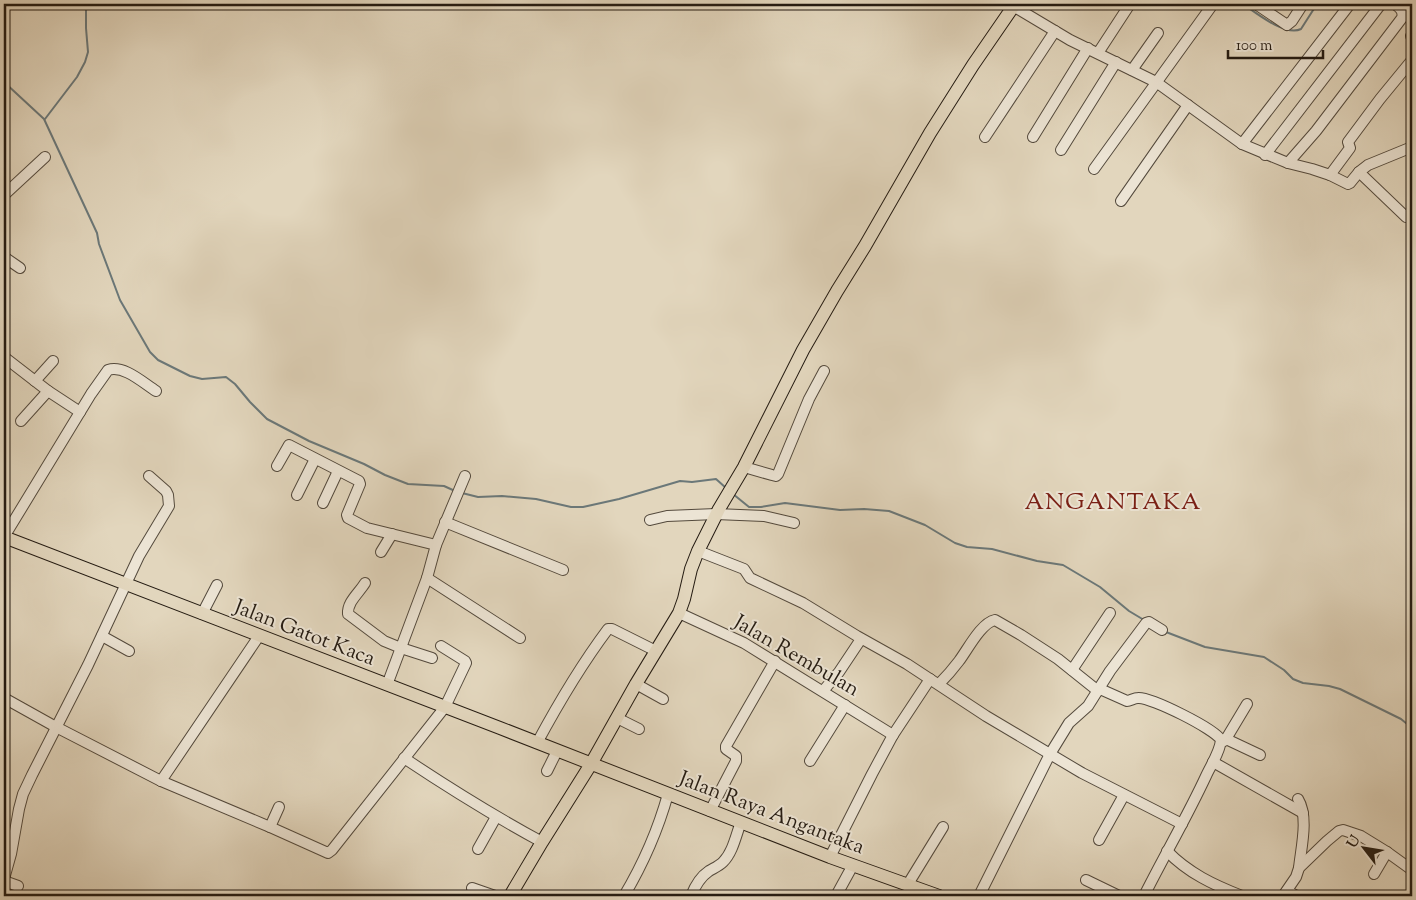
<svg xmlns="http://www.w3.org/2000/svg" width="1416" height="900" font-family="'Sorts Mill Goudy',serif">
<rect width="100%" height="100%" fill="#e2d6bd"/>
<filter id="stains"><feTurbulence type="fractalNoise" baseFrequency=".004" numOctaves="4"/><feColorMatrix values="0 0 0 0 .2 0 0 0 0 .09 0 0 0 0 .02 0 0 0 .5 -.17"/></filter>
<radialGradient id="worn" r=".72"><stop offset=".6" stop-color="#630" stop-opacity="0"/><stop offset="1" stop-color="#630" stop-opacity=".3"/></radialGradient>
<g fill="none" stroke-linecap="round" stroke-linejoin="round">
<g stroke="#6b7879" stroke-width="2">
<polyline points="1001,4 1008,8"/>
<path d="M1243,4C1256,13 1286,37 1301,29L1317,4"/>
<polyline points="1406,9 1412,15"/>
<polyline points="4,82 44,119 97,233 99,244 120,300 150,352 158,360 190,376 202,379 226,377 235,384 250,402 267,419 309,441 364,464 385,475 408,484 444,486 455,491"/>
<polyline points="45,119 77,77 85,62 88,52 86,28 86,10 91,4"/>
<polyline points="462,493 478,497 502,496 536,499 571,507 583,507 619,499 680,481 692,482 716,479 726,488"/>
<polyline points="733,494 749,507 761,507 785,503 840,510 864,509 889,511 925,525 955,543 967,547 992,549 1037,561 1063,565 1100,587 1129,611 1144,620"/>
<polyline points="1166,632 1205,647 1264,657 1284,670 1293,679 1303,683 1329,686 1340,689 1401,719 1412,728"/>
</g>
<defs>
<g id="minor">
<polyline points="1256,4 1287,25 1292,21 1303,4"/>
<polyline points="1013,6 1070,40 1156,82 1242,144 1288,163 1312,169 1330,175 1348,184 1350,183 1359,172 1368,165 1412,147"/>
<polyline points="1411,36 1412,38"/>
<polyline points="1098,53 1130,4"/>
<polyline points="1132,70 1158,33"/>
<polyline points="985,137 1055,31"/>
<polyline points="1033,137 1088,48"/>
<polyline points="1242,144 1350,4"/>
<polyline points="1061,150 1116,62"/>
<polyline points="1265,155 1381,4"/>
<path d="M1288,163L1316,131L1402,18C1404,11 1400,8 1395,4"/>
<polyline points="1094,169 1213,4"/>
<polyline points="1359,172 1406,217 1412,212"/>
<polyline points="1330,175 1350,148 1348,142 1380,99 1412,60"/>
<polyline points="4,195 45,157"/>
<polyline points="1121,201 1188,105"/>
<polyline points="4,257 20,268"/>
<polyline points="4,357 48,391 80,412"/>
<polyline points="35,381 53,361"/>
<polyline points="21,421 48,391"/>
<polyline points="277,466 289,445 359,481 360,484 347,515 348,518 367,528 436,545"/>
<polyline points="744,467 772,475 776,476 778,474 809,399 824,371"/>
<polyline points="297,495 315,459"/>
<polyline points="323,503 338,471"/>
<polyline points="650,520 667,516 716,514 764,516 794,523"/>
<polyline points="445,522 563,570"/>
<path d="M4,537L91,394L108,370C124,365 142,382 156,391"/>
<polyline points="698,551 744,569 750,578 803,603 857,636 907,664 986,716 1082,773 1182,824"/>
<polyline points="381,552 392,534"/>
<polyline points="427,578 520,638"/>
<path d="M365,583C359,593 347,602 348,614L384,641L401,648L432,658"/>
<polyline points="679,613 744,643 893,735"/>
<polyline points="202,614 217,585"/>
<polyline points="102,636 129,651"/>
<polyline points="1072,670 1110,613"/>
<polyline points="636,684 663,699"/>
<path d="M939,684C946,677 953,669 959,661C968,649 981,623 995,620L1021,635L1058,659L1098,691"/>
<polyline points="387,685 427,578 436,545 465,476"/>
<path d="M1100,689L1127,701C1130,701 1134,698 1138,698C1151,697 1215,729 1221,740C1220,752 1211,765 1206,776C1187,817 1164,856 1144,896"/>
<polyline points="823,691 839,672 861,639"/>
<polyline points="4,698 56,727 161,781 270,827 328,853 332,850 445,707 466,663 465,661 441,646"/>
<polyline points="617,718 639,729"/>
<polyline points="1226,739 1260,755"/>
<polyline points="1221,740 1224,741 1226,739 1247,704"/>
<path d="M537,743C558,704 581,665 608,629H612L656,651"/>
<path d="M404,758C449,788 494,816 542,842"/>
<polyline points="810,761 845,705"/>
<polyline points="1213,762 1303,813"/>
<polyline points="547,771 557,751"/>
<polyline points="161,781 259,636"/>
<path d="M1298,799C1309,817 1301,848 1299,868"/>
<polyline points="710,811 736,761 736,756 726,749 726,746 775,661"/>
<polyline points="270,827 279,807"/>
<polyline points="1099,840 1124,795"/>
<polyline points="478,849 496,817"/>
<path d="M1167,851C1188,873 1214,885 1242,896"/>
<polyline points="830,857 872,774 893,735 930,679"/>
<polyline points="1374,874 1387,852"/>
<polyline points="4,879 11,854 19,809 23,794 32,775 88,665 139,556 169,506 168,495 166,491 149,476"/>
<polyline points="1086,880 1119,896"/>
<polyline points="4,881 18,886"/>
<polyline points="908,884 943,827"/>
<polyline points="472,888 495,896"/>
<polyline points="1287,891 1297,896"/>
<path d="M624,896C643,864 658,830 668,794"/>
<path d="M691,896C695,886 700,877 709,871C714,868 719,866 723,862C733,852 736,835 741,822"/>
<polyline points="836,896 853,865"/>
<polyline points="979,896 1050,754 1069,723 1088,706 1110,671 1146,623 1149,622 1162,630"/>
<polyline points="1283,896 1296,877 1299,868 1327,841 1339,831 1343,830 1361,836 1387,852 1412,870"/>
</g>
<g id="major">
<polyline points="4,537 500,728 830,857 939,896"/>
<polyline points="510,896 542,842 591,764 636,684 679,613 684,599 691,569 698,551 719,509 744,467 803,350 837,291 865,246 930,133 973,65 1015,4"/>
</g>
</defs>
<use href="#minor" stroke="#544a3d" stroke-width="12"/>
<use href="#major" stroke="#241b12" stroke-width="14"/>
<use href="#minor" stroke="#ece4d4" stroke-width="10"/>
<use href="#major" stroke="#e2d6bd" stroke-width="12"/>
</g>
<g text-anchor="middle" stroke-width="4" stroke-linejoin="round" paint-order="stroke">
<g font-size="21" fill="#241b12" stroke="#ece4d4">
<text transform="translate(305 632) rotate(21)" y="7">Jalan Gatot Kaca</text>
<text transform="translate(797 655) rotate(30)" y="7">Jalan Rembulan</text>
<text transform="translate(772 812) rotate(21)" y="7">Jalan Raya Angantaka</text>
</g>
<g font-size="24" letter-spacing="1" fill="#7a1f14" stroke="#ece4d4">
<text x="1113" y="509">ANGANTAKA</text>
</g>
</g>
<rect width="1416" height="900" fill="none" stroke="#e2d6bd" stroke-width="20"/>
<rect x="5" y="5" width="1406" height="890" fill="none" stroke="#241b12" stroke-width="2.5"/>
<rect x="10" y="10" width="1396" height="880" fill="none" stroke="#241b12"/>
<g transform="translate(1364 848) rotate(301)" stroke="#ece4d4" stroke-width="4" paint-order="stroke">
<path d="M0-4L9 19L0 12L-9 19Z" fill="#241b12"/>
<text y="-8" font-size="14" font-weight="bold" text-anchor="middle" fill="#241b12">U</text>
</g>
<path d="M1228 50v8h95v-8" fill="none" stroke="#241b12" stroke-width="2.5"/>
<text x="1236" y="50" font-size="15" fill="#241b12" stroke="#ece4d4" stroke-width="4" paint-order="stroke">100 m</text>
<rect width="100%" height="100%" filter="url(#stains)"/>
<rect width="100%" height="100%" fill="url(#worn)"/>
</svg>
